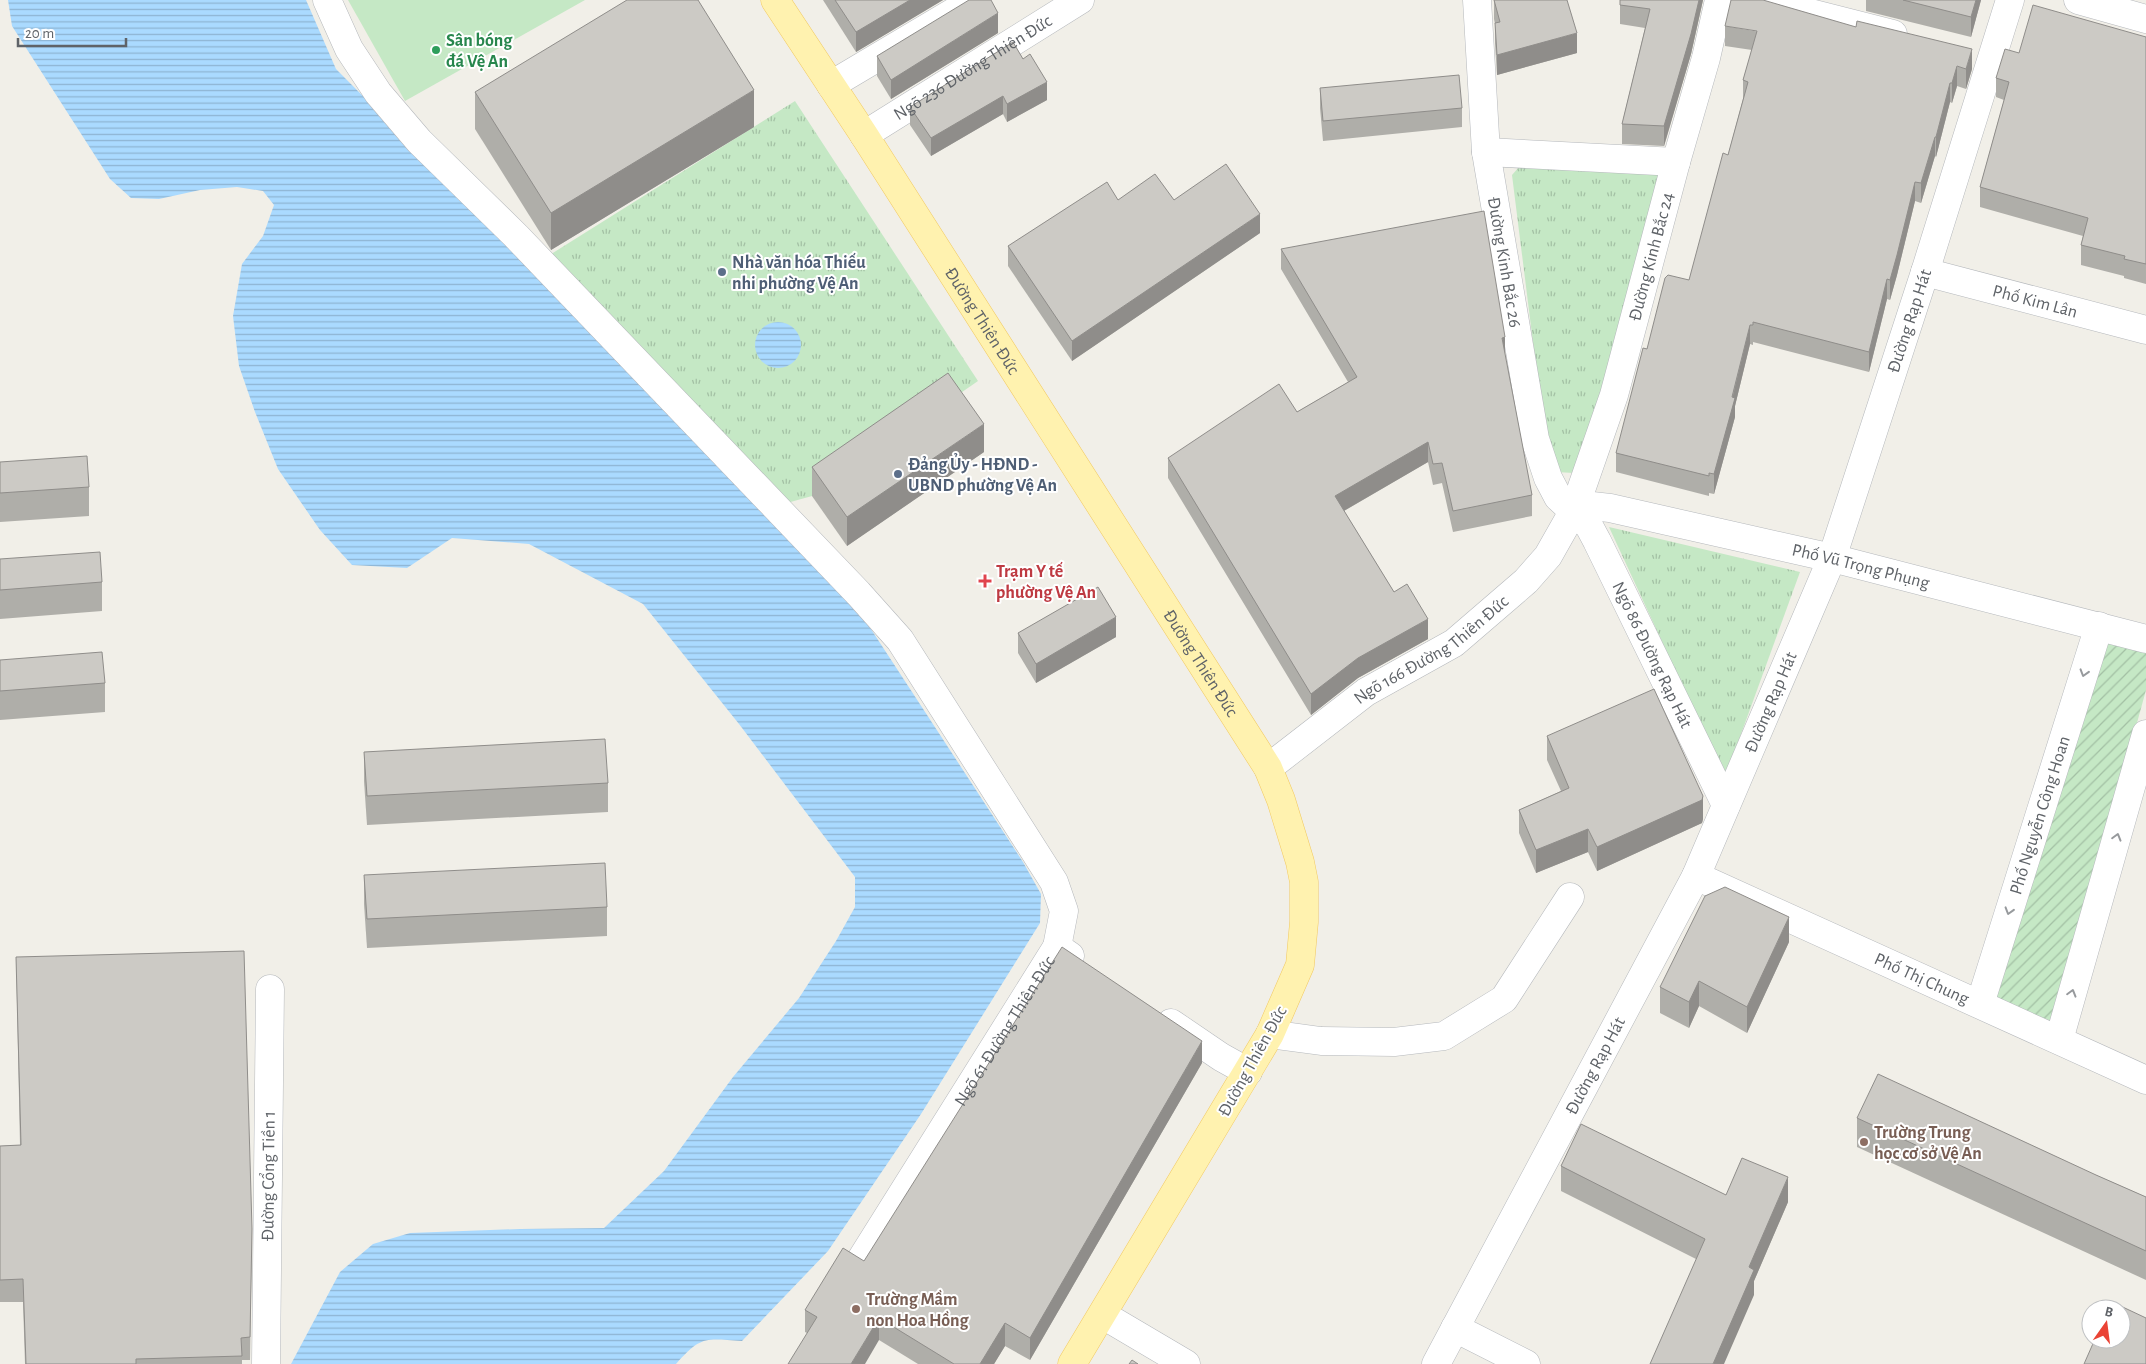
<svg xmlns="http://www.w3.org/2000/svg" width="2146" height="1364" font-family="'Alegreya Sans',sans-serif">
<defs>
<pattern id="park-tufts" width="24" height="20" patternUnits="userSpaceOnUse" patternTransform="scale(1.25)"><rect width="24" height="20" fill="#c5e8c5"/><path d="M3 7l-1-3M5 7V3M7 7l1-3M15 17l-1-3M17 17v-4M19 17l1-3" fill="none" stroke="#a3c0a4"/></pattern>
<pattern id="garden-furrows" width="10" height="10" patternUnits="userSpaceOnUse" patternTransform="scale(1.25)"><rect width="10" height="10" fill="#c5e8c5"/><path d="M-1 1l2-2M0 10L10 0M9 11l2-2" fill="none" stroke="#a3c0a4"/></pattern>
<pattern id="water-rules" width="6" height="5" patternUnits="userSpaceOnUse" patternTransform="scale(1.25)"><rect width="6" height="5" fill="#aadaff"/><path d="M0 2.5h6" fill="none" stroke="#8eb4d2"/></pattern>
</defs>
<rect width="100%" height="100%" fill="#f1efe8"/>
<polygon fill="#c5e8c5" points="348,0 585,0 405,101"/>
<g fill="url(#park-tufts)">
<polygon points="795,101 978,381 812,496 787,503 548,256"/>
<polygon points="1519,167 1656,174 1663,179 1587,459 1574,473 1556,472 1547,454 1512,175"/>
<polygon points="1609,527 1800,572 1725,778"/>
</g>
<polygon fill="url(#garden-furrows)" points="2107,643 2146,652 2146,690 2054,1026 1991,998"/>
<g fill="url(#water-rules)">
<path d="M8,0H306L336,69L561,295L867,623L1023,862L1041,894L1040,923L921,1114L828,1251L742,1341C705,1339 702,1335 676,1364H291L340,1272L373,1244L410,1233L520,1229L604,1228L664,1171L733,1077L799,998L836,941L855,907V877L739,724L643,604L529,544L452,538L407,568L352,565L320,530L278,469L255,412L239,366L233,316L242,264L263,236L274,205L263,191L237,187L200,190L159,199L131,198L110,179L12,26Z"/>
<circle cx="778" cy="345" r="23"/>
</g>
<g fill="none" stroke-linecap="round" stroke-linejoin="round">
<defs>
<g id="minor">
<polyline points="327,0 349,49 378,93 419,141 516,236 858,593 900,640 1054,882 1064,911 1057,947"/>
<path id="s1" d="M1477,0L1486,152L1535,439L1548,478L1558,497L1589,526L1597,541L1726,805"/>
<polyline points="1759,0 1893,34"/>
<polyline points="2078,0 2146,19"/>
<polyline points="831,85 974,0"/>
<path id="s2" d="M864,135L1080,0"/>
<polyline points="1486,152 1676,162"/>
<path id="s3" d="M1925,272L2146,330"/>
<path id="s4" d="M1574,510L1592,506L1610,508L1832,558L2146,639"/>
<path id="s5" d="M1268,768L1366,692L1454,643L1526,581L1548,556L1574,510L1614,395L1676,162L1706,58L1719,0"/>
<path id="s6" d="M1696,876L2146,1080"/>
<path id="s7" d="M1980,1004L2099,626"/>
<polyline points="1171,1023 1221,1057 1248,1072"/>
<polyline points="1270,1034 1321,1041 1394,1042 1444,1036 1504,999 1570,897"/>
<polyline points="2059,1040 2146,734"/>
<path id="s8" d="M862,1258L1057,947L1070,956"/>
<polyline points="1103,1315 1186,1364"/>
<polyline points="1455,1328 1526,1364"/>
<path id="s9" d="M266,1364L270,989"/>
<path id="s10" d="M1436,1364L1696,876L1832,558L1925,272L2010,0"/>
</g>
<g id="major">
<path id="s11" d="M775,0L864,135L1268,768L1281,800L1300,862L1304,882V922L1300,965L1270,1034L1072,1364"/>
</g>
</defs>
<use href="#minor" stroke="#b5b8bc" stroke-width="29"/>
<use href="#major" stroke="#f2c960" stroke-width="29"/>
<use href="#minor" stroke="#fff" stroke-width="28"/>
<use href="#major" stroke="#fff2af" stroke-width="28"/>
</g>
<g fill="#afaea9">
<polygon points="823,0 943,0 856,52"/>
<polygon points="1494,0 1577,53 1497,75 1495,43 1495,24 1494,19"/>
<polygon points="1620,0 1703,0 1691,54 1664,146 1622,144 1622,124 1645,28 1620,24"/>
<polygon points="1866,0 1981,0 1971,37 1866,11"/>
<polygon points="1725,26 1972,69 1966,89 1957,86 1952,103 1950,102 1936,157 1935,156 1921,203 1915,201 1897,275 1890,300 1887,299 1869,372 1753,342 1753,345 1750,344 1735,406 1735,417 1714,494 1709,493 1709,496 1616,472 1616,453 1647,349 1689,280 1728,155 1743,99 1743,80 1752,50 1725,46"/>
<polygon points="998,33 891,99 877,76 877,56"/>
<polygon points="2146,37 2146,284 2124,278 2124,276 2081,265 2081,245 2083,236 1980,207 1980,187 2004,100 1996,97 1996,78 2019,53"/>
<polygon points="1013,42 1047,100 1007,122 1003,114 931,156 910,125 910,107"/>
<polygon points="1320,88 1462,108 1462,127 1323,141 1320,108"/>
<polygon points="475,92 754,127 551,250 475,129"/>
<polygon points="1118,200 1174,200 1260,233 1072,361 1008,266 1008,246"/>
<polygon points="1281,249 1505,356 1532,495 1532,516 1453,532 1442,483 1433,485 1428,462 1344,511 1394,592 1428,639 1358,678 1311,715 1168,478 1168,458 1297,412 1348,382 1281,269"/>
<polygon points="984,452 847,546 812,496 812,467"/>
<polygon points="0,462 89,487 89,516 0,522"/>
<polygon points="0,559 102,582 102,611 0,619"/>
<polygon points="1018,633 1116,637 1036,683 1018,653"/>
<polygon points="0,660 105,683 105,712 0,720"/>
<polygon points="1547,736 1703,819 1702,823 1597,871 1588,852 1536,873 1519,833 1519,810 1561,791 1547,760"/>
<polygon points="364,752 608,783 608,812 367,825 364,781"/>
<polygon points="364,875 607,907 607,936 367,948 364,904"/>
<polygon points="1789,942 1747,1033 1699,1006 1689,1028 1660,1013 1660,987"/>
<polygon points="16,957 252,1229 250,1360 242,1360 242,1364 25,1364 23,1302 0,1302 0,1146 20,1145"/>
<polygon points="1202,1063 1030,1360 1005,1346 994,1364 918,1364 879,1340 807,1333 805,1332 805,1310 864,1261"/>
<polygon points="1857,1118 2096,1175 2146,1197 2146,1280 1857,1147"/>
<polygon points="1561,1166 1726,1195 1788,1202 1754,1281 1754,1295 1696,1259 1561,1191"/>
</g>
<g fill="#8f8d8a">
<polygon points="910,0 943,0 856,52 856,32"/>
<polygon points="1699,0 1703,0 1691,54 1664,146 1664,126"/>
<polygon points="1976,0 1981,0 1971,37 1971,17"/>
<polygon points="998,13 998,33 891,99 891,80"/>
<polygon points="1577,33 1577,53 1497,75 1497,55"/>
<polygon points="1972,49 1972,69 1966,89 1966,69"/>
<polygon points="1957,66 1957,86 1952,103 1952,83"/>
<polygon points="1047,82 1047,100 1007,122 1007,104"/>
<polygon points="1950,83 1950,102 1936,157 1936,137"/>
<polygon points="754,90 754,127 551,250 551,213"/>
<polygon points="1003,96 1003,114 931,156 931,138"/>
<polygon points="1935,137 1935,156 1921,203 1921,183"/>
<polygon points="1915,182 1915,201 1897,275 1890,300 1890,280"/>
<polygon points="1260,214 1260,233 1072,361 1072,341"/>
<polygon points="1887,279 1887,299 1869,372 1869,352"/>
<polygon points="1750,325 1750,344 1735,406 1735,417 1714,494 1714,474"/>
<polygon points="1505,337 1505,357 1502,338"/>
<polygon points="984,424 984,452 847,546 847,517"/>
<polygon points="1428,442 1428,462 1335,516 1335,496"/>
<polygon points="1116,617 1116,637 1036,683 1036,664"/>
<polygon points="1428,619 1428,639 1358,678 1311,715 1311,694 1358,658"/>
<polygon points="1703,796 1703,819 1702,823 1597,871 1597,847"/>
<polygon points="1588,829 1588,852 1536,873 1536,850"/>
<polygon points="1789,917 1789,942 1747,1033 1747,1007"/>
<polygon points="1699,981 1699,1006 1689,1028 1689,1002"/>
<polygon points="1202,1041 1202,1063 1030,1360 1030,1338"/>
<polygon points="1788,1177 1788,1202 1754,1281 1754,1295 1724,1364 1713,1364 1749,1267"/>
<polygon points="879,1318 879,1340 865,1364 851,1364"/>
<polygon points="1005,1323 1005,1346 994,1364 980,1364"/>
</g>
<g fill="#cccac5" stroke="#8f8d8a">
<polygon points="627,0 698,0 754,90 551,213 475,92"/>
<polygon points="835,0 910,0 856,32"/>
<polygon points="969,0 991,0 998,13 891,80 877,56"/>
<polygon points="1494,0 1567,0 1577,33 1497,55 1495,23 1500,22"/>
<polygon points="1620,0 1699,0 1691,34 1664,126 1622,124 1650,9 1620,5"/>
<polygon points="1731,0 1763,0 1856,27 1857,21 1972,49 1966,69 1957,66 1952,83 1950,83 1936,137 1935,137 1921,183 1915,182 1897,255 1890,280 1887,279 1869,352 1753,322 1753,325 1750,325 1732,397 1735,398 1714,474 1709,473 1709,476 1616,453 1643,348 1647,349 1665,278 1668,275 1689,280 1723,153 1728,155 1748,82 1743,80 1757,31 1725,26"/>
<polygon points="1903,0 1976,0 1971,17"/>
<polygon points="2033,5 2146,37 2146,264 2124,259 2125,256 2081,245 2088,218 1980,187 2009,82 1996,78 2005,49 2019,53"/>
<polygon points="1013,42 1023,59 1030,54 1047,82 1007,104 1003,96 931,138 910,107"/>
<polygon points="1459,75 1462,108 1323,121 1320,88"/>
<polygon points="1226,164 1260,214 1072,341 1008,246 1107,182 1118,200 1155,174 1174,200"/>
<polygon points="1484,211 1505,337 1502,338 1532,495 1453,511 1442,463 1433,464 1428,442 1335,496 1394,592 1407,584 1428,619 1358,658 1311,694 1168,458 1279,384 1297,412 1357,377 1281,249"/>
<polygon points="948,373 984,424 847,517 812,467"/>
<polygon points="87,456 89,487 0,493 0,462"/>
<polygon points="100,552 102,582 0,590 0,559"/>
<polygon points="1098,587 1116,617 1036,664 1018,633"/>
<polygon points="102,652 105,683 0,691 0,660"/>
<polygon points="1654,689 1703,796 1702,800 1597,847 1588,829 1536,850 1519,810 1569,788 1547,736"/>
<polygon points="605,739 608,783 367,796 364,752"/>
<polygon points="605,863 607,907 367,919 364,875"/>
<polygon points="1725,887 1789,917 1747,1007 1699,981 1689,1002 1660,987 1705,896"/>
<polygon points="1062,947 1202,1041 1030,1338 1005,1323 980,1364 954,1364 879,1318 851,1364 788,1364 817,1317 805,1310 843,1248 864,1261"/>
<polygon points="244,951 252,1229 250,1337 241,1338 242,1356 136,1359 136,1364 26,1364 23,1279 0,1280 0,1146 21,1145 16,957"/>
<polygon points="1878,1074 2096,1175 2146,1197 2146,1251 1857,1118"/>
<polygon points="1581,1124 1726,1195 1742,1158 1788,1177 1749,1267 1754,1270 1713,1364 1650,1364 1705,1239 1561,1166"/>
<polygon points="2112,1302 2146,1318 2146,1364 2084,1364 2095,1339 2121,1339 2121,1309 2109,1309"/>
<polygon points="1132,1360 1138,1364 1129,1364"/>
</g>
<defs><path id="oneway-chevron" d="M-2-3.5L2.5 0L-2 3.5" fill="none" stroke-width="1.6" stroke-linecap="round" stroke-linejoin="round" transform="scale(1.25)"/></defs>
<g stroke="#979a9d">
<use href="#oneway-chevron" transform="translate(2084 673) rotate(107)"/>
<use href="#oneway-chevron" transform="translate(2117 837) rotate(-74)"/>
<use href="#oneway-chevron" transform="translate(2009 911) rotate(107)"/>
<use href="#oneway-chevron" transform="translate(2072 993) rotate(-74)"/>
</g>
<circle fill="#2e9e5b" stroke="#fff" stroke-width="2" cx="436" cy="50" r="5"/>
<g fill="#5c6f8a" stroke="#fff" stroke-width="2">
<circle cx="722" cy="272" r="5"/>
<circle cx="898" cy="474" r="5"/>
</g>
<path fill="#e0444e" stroke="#fff" stroke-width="2" d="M982.5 573.5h5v5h5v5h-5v5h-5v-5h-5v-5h5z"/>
<g fill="#8d6e63" stroke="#fff" stroke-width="2">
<circle cx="1864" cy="1142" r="5"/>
<circle cx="856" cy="1309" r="5"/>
</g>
<g text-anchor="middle" stroke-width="4" stroke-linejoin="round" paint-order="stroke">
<g font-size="18" font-weight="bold" fill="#27864d" stroke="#fff" text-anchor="start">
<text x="446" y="46">Sân bóng<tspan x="446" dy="21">đá Vệ An</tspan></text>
</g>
<g font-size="18" fill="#5f6368" stroke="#fff">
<text dy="6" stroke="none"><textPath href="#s2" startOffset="128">Ngõ 236 Đường Thiên Đức</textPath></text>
<text dy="6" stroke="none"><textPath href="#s5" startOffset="671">Đường Kinh Bắc 24</textPath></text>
<text dy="6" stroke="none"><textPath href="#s1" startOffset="264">Đường Kinh Bắc 26</textPath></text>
<text dy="6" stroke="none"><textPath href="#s3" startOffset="114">Phố Kim Lân</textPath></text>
<text dy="6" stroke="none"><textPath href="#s11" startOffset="382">Đường Thiên Đức</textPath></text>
<text dy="6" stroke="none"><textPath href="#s10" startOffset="1148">Đường Rạp Hát</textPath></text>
<text dy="6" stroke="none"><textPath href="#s4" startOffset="294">Phố Vũ Trọng Phụng</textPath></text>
<text dy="6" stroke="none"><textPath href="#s5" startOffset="202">Ngõ 166 Đường Thiên Đức</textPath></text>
<text dy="6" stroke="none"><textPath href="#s1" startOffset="692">Ngõ 86 Đường Rạp Hát</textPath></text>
<text dy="6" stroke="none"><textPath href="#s11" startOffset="788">Đường Thiên Đức</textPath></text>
<text dy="6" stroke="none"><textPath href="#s10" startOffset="742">Đường Rạp Hát</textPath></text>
<text dy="6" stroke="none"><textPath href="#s7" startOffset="198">Phố Nguyễn Công Hoan</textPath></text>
<text dy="6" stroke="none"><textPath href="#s6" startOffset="248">Phố Thị Chung</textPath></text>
<text dy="6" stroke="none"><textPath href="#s8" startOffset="268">Ngõ 61 Đường Thiên Đức</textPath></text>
<text transform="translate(1252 1061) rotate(-61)" y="6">Đường Thiên Đức</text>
<text dy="6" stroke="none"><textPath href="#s10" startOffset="338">Đường Rạp Hát</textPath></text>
<text dy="6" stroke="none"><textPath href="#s9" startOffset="188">Đường Cổng Tiền 1</textPath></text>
</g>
<g font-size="18" font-weight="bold" fill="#4e5e75" stroke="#fff" text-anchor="start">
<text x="732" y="268">Nhà văn hóa Thiếu<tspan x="732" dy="21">nhi phường Vệ An</tspan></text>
<text x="908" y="470">Đảng Ủy - HĐND -<tspan x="908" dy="21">UBND phường Vệ An</tspan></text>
</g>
<g font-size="18" font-weight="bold" fill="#be3a42" stroke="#fff" text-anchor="start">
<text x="996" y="577">Trạm Y tế<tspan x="996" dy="21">phường Vệ An</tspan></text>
</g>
<g font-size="18" font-weight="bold" fill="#785e54" stroke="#fff" text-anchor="start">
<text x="1874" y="1138">Trường Trung<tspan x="1874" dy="21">học cơ sở Vệ An</tspan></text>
<text x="866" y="1305">Trường Mầm<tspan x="866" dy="21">non Hoa Hồng</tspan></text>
</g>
</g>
<g transform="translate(2106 1324) rotate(14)"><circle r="24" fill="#ffffff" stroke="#bfc1c3"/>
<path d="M0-4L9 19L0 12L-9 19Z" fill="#ea4335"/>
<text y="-8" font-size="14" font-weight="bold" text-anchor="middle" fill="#5f6368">B</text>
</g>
<path d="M18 38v8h108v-8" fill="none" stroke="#5f6368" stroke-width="2.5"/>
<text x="25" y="38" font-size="15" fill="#5f6368" stroke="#ffffff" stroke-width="4" paint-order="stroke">20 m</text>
</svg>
